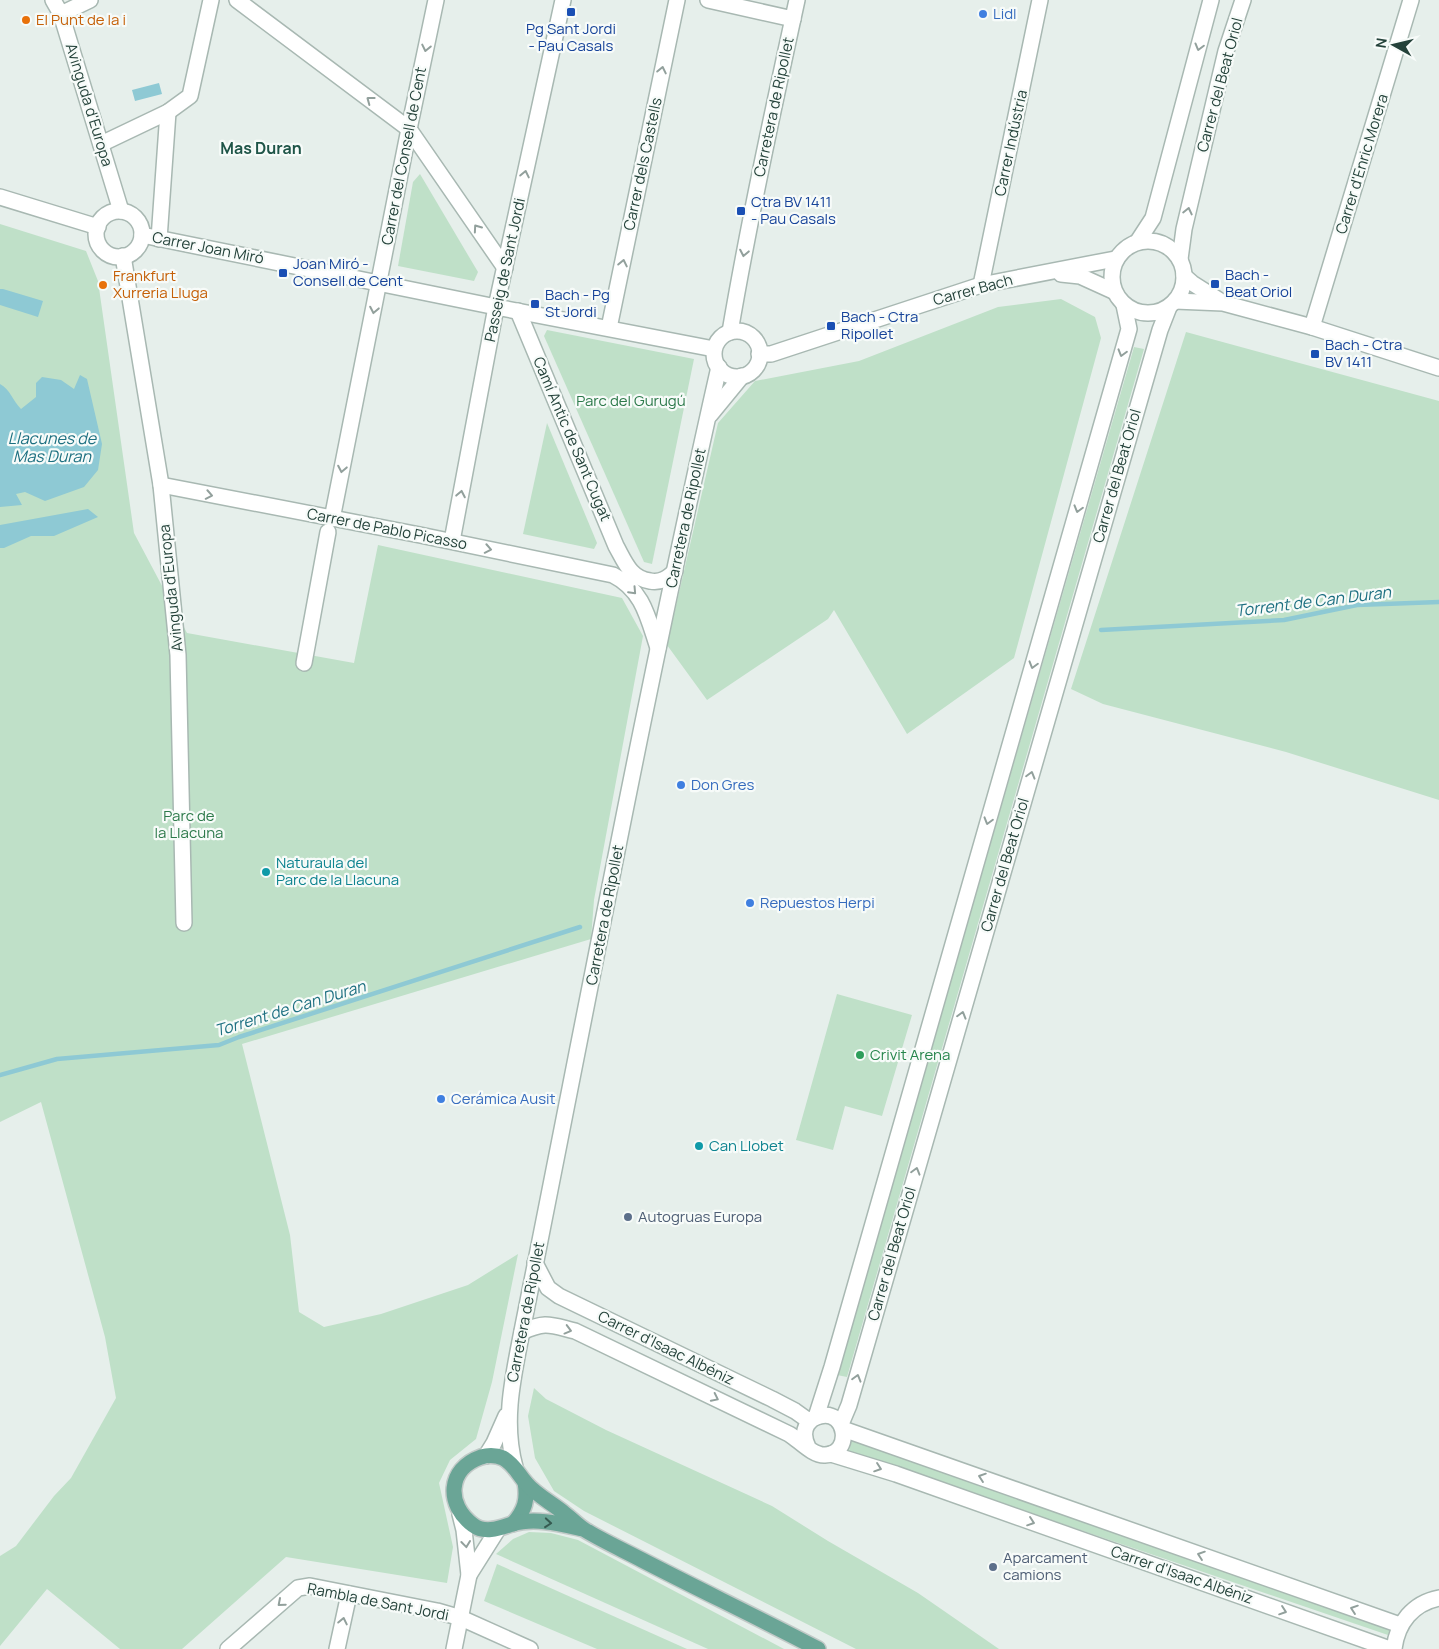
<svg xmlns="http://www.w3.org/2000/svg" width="1439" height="1649" font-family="Manrope,sans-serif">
<rect width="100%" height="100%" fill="#e6efeb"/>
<g fill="#bfe0c8">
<polygon points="420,174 478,272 474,281 398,266 413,182"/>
<polygon points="0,224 86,251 98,281 134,533 187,633 354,663 378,545 622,598 643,636 594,900 591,939 242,1044 290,1235 299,1312 324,1327 381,1314 468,1285 518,1254 492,1382 476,1439 450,1460 439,1483 453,1547 447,1583 286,1557 182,1649 120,1649 47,1589 0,1646 0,1556 16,1546 54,1496 71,1478 116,1398 105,1337 41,1102 0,1122"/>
<polygon points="1061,299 1095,317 1101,338 1014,658 907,734 834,610 828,619 707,700 667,645 718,423 755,381 859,361 998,307"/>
<polygon points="547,330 694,359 652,564 644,562 544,336"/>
<polygon points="1186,332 1439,401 1439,800 1286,752 1103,704 1071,689"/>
<polygon points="1134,347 1144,349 847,1377 837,1375"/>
<polygon points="547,423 597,543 594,549 523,534"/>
<polygon points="837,994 912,1015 882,1116 845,1106 833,1150 796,1140"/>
<polygon points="534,1388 546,1399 606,1430 772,1506 828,1541 918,1593 999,1649 856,1649 584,1511 554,1491 535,1458 528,1416"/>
<polygon points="853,1435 1392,1626 1388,1635 849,1451"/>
<polygon points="529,1532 551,1533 578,1540 784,1649 708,1649 496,1554 513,1539"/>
<polygon points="497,1564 687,1649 597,1649 484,1601"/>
</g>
<g fill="#8ec9d4">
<polygon points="159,83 162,94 135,101 132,90"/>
<polygon points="0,289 3,289 43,301 38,317 0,305"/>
<path d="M80,375L87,379L102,444L98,470L84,487L45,501L25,492L16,494L22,505L0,507V384C10,389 13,401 21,409L36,397V383L42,377L61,380L74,389Z"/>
<polygon points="88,509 98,517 54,536 31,536 4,548 0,548 0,525"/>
</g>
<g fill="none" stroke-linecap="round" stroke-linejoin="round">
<g stroke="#8ec9d4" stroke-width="4.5">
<polyline points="1101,630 1284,620 1357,605 1439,602"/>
<polyline points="0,1075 57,1059 219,1045 239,1037 580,927"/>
</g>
<defs>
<g id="minor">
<polyline points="53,0 61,14 121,211"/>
<polyline points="237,0 409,129 505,268"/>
<polyline points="708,0 793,19"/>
<polyline points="61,14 90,0"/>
<polyline points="101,144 168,112 190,96 211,0"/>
<polyline points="0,197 98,227"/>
<circle cx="119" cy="234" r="23"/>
<polyline points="142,235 496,307 714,349"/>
<polyline points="159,239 168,112"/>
<circle cx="1148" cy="277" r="36"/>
<polyline points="1138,241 1153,218 1211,0"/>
<polyline points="123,256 161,485 178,655 184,923"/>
<polyline points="1180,259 1184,229 1226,51 1243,0"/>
<polyline points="1061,274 1080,276 1113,291"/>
<polyline points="1184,276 1192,283 1222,302"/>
<polyline points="981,285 1040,0"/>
<polyline points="1175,301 1223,303 1312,327 1439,368"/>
<path d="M518,311L616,546C625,562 630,578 650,581C661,583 668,578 675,571"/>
<polyline points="1312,327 1411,0"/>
<polyline points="609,328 677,0"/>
<circle cx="737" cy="354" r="23"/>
<path d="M730,332C749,221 773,110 797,0"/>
<polyline points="759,354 771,354 981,285 1115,259"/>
<polyline points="710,415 742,376"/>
<path d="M161,485L420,535L613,575C643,590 648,618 658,648"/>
<polyline points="332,519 409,129 436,0"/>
<polyline points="452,541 496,307 563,0"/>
<polyline points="304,663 328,532"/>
<polyline points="535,1263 548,1288 559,1296 772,1399 795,1411 809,1421"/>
<path d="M522,1332C546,1321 550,1325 575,1331L789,1434C799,1440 813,1456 825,1455C853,1454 847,1409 820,1416C814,1417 810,1420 807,1425C803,1432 804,1439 808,1447"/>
<polyline points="816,1417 832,1367 1129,329 1124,305"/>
<polyline points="841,1424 849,1405 1160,330 1169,307"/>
<polyline points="843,1429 1400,1625"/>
<polyline points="831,1454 896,1474 1390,1649"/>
<polyline points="486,1456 494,1443 506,1416"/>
<path d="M515,1467C502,1420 514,1373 523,1326C587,1006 647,685 719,367"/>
<polyline points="469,1575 498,1529"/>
<polyline points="228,1649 298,1588 310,1586 437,1611 461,1618 530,1649"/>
<polyline points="337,1649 349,1594"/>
<polyline points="454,1649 469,1575 464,1530 460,1514"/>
<path d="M1394,1649C1397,1623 1413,1603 1439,1598"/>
</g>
<g id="major">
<path d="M513,1524C525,1510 528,1500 525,1482"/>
<path d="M583,1529C561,1524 535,1517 512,1524C500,1528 485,1534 473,1525C446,1505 447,1469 481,1457C488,1455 496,1455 503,1458C515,1465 517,1473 526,1483C536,1495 552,1503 564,1513C571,1518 577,1525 585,1530C603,1541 623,1550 642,1560C700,1590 759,1618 818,1649"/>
</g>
</defs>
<use href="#minor" stroke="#a8b8b2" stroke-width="18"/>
<use href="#major" stroke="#c2cac8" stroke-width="18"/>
<use href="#minor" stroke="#fff" stroke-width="15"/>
<use href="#major" stroke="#6aa596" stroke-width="15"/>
</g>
<defs><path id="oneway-chevron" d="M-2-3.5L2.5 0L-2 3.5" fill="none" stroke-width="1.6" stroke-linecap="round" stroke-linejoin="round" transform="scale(1.25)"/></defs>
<g stroke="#92a09c">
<use href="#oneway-chevron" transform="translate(1199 47) rotate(105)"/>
<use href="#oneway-chevron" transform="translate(426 48) rotate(102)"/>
<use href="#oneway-chevron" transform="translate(662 70) rotate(-78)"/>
<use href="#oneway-chevron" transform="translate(370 100) rotate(-143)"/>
<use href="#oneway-chevron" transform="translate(525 174) rotate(-78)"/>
<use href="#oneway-chevron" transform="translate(1188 211) rotate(-77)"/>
<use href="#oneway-chevron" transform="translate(477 228) rotate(-125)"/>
<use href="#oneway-chevron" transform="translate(744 253) rotate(101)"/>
<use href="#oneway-chevron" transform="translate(623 263) rotate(-78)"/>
<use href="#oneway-chevron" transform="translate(374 310) rotate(101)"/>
<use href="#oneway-chevron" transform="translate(1122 353) rotate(106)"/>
<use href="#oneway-chevron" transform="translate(342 469) rotate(101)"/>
<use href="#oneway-chevron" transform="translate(461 494) rotate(-79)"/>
<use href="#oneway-chevron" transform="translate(209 495) rotate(11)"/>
<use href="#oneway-chevron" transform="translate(1078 509) rotate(106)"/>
<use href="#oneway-chevron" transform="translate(488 549) rotate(11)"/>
<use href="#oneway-chevron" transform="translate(633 591) rotate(47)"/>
<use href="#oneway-chevron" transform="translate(1033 665) rotate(106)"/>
<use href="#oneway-chevron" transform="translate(1031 775) rotate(-74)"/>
<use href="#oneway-chevron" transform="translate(988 821) rotate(106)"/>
<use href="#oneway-chevron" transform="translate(962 1015) rotate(-74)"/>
<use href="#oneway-chevron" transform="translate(916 1171) rotate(-74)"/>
<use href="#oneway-chevron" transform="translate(568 1330) rotate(15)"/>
<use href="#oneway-chevron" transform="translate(857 1378) rotate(-74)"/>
<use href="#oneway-chevron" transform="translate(715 1398) rotate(26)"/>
<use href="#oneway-chevron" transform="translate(878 1468) rotate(19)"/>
<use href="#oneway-chevron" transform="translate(982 1477) rotate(-161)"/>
<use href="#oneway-chevron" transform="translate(1031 1522) rotate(19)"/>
<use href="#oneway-chevron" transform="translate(466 1544) rotate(83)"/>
<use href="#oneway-chevron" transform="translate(1201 1555) rotate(-161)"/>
<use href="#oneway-chevron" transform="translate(281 1603) rotate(139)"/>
<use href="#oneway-chevron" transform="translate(1354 1609) rotate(-161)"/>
<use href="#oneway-chevron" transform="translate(1283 1611) rotate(19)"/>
<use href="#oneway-chevron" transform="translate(343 1621) rotate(-78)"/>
</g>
<use stroke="#365b51" href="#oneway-chevron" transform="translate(548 1523) rotate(5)"/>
<g fill="#1a4fb4" stroke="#f7fbf9" stroke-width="2">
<rect x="566" y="7" width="10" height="10" rx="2.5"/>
<rect x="736" y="206" width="10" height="10" rx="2.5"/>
<rect x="278" y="268" width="10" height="10" rx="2.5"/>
<rect x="1210" y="279" width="10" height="10" rx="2.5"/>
<rect x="530" y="299" width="10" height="10" rx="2.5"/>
<rect x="826" y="321" width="10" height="10" rx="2.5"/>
<rect x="1310" y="349" width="10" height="10" rx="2.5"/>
</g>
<g fill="#3f7fe0" stroke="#f7fbf9" stroke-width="2">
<circle cx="983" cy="14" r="5"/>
<circle cx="681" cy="785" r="5"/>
<circle cx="750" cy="903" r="5"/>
<circle cx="441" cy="1099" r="5"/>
</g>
<g fill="#e8710a" stroke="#f7fbf9" stroke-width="2">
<circle cx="26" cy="20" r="5"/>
<circle cx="103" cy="285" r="5"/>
</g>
<g fill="#0f9aa8" stroke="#f7fbf9" stroke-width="2">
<circle cx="266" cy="872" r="5"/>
<circle cx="699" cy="1146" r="5"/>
</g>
<circle fill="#2e9e5b" stroke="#f7fbf9" stroke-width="2" cx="860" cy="1055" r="5"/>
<g fill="#5c6f8a" stroke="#f7fbf9" stroke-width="2">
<circle cx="628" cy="1217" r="5"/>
<circle cx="993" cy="1567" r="5"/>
</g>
<g text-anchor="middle" stroke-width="4.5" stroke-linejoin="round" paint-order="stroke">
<g font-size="15" fill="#366cbe" stroke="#f7fbf9" text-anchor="start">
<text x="993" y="19">Lidl</text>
<text x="691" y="790">Don Gres</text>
<text x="760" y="908">Repuestos Herpi</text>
<text x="451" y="1104">Cerámica Ausit</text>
</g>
<g font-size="15" fill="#c56008" stroke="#f7fbf9" text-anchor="start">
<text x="36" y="25">El Punt de la i</text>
<text x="113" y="281">Frankfurt<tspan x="113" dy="17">Xurreria Lluga</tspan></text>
</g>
<g font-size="15" fill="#164399" stroke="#f7fbf9" text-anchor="start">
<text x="571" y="34" text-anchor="middle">Pg Sant Jordi<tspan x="571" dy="17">- Pau Casals</tspan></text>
<text x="751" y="207">Ctra BV 1411<tspan x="751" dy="17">- Pau Casals</tspan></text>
<text x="293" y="269">Joan Miró -<tspan x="293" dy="17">Consell de Cent</tspan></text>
<text x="1225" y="280">Bach -<tspan x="1225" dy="17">Beat Oriol</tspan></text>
<text x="545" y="300">Bach - Pg<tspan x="545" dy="17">St Jordi</tspan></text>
<text x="841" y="322">Bach - Ctra<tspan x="841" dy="17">Ripollet</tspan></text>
<text x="1325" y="350">Bach - Ctra<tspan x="1325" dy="17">BV 1411</tspan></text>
</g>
<g font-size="15" fill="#24423a" stroke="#f7fbf9">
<text transform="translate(1220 85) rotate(-75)" y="5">Carrer del Beat Oriol</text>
<text transform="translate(89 105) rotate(73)" y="5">Avinguda d'Europa</text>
<text transform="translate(774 107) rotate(-78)" y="5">Carretera de Ripollet</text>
<text transform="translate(1011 143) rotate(-78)" y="5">Carrer Indústria</text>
<text transform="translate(404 156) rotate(-79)" y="5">Carrer del Consell de Cent</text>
<text transform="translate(643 164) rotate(-78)" y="5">Carrer dels Castells</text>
<text transform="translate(1362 164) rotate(-73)" y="5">Carrer d'Enric Morera</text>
<text transform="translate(208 248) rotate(11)" y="5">Carrer Joan Miró</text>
<text transform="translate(505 270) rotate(-78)" y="5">Passeig de Sant Jordi</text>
<text transform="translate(973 290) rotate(-15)" y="5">Carrer Bach</text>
<text transform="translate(572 439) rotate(67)" y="5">Camí Antic de Sant Cugat</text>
<text transform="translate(1117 476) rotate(-74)" y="5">Carrer del Beat Oriol</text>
<text transform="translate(686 518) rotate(-78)" y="5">Carretera de Ripollet</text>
<text transform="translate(387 529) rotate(11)" y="5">Carrer de Pablo Picasso</text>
<text transform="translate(171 588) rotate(-96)" y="5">Avinguda d'Europa</text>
<text transform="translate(1005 865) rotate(-74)" y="5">Carrer del Beat Oriol</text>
<text transform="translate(605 915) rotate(-79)" y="5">Carretera de Ripollet</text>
<text transform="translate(892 1254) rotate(-74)" y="5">Carrer del Beat Oriol</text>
<text transform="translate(526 1312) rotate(-79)" y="5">Carretera de Ripollet</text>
<text transform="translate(666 1348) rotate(26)" y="5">Carrer d'Isaac Albéniz</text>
<text transform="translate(1182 1575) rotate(19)" y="5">Carrer d'Isaac Albéniz</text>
<text transform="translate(378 1602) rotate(11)" y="5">Rambla de Sant Jordi</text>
</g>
<g font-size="15" fill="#2d7a4b" stroke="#f7fbf9">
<text x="631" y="406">Parc del Gurugú</text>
<text x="189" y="821">Parc de<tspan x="189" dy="17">la Llacuna</tspan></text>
</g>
<g font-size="15" fill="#0d838f" stroke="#f7fbf9" text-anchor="start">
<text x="276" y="868">Naturaula del<tspan x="276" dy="17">Parc de la Llacuna</tspan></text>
<text x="709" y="1151">Can Llobet</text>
</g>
<g font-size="15" fill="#27864d" stroke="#f7fbf9" text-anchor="start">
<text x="870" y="1060">Crivit Arena</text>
</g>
<g font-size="15" fill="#4e5e75" stroke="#f7fbf9" text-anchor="start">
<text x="638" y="1222">Autogruas Europa</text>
<text x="1003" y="1563">Aparcament<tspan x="1003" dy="17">camions</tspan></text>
</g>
<g font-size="16" font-weight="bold" fill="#1f5548" stroke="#f7fbf9">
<text x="261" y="154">Mas Duran</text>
</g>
<g font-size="16" font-style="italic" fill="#1c6f80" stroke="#f7fbf9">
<text x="52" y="444">Llacunes de<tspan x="52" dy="18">Mas Duran</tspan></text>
<text transform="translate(1313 601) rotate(-7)" y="6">Torrent de Can Duran</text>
<text transform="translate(290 1008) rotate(-17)" y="6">Torrent de Can Duran</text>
</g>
</g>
<g transform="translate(1394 45) rotate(278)" stroke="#f7fbf9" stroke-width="4" paint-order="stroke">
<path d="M0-4L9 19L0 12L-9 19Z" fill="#24423a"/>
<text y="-8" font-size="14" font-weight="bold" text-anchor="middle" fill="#24423a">N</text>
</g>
</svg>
